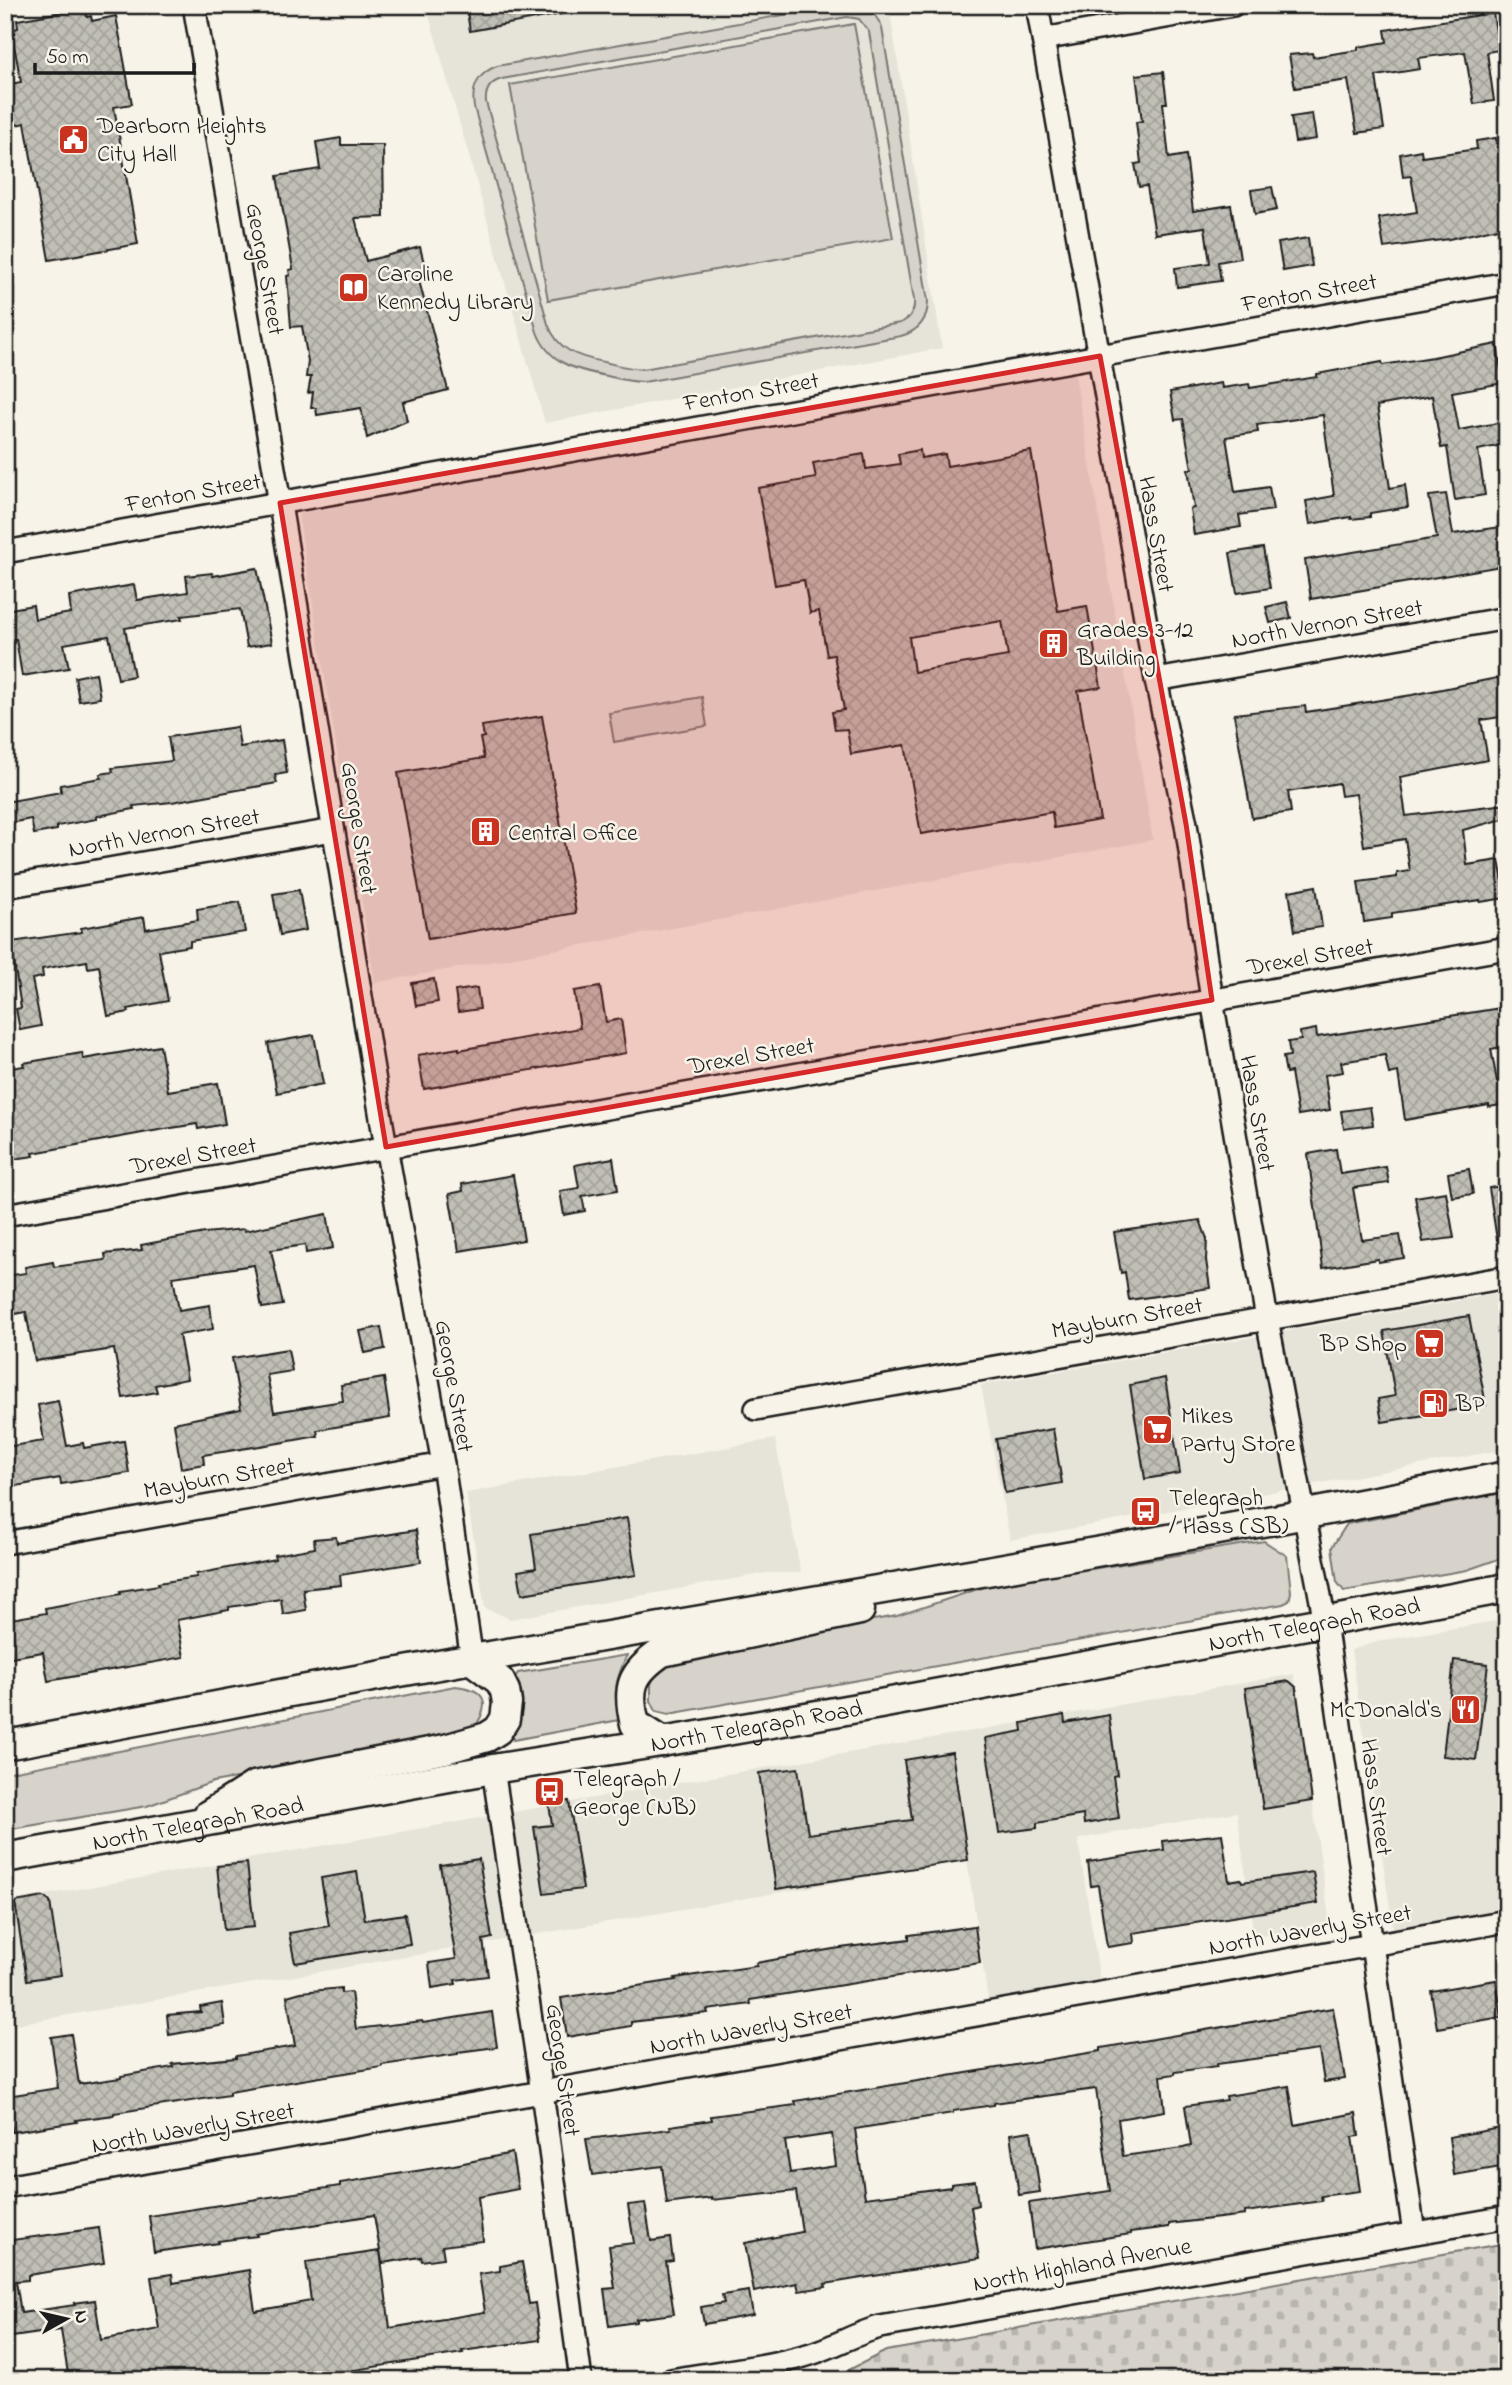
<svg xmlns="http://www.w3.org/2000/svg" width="1512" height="2385" font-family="'Indie Flower',sans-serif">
<defs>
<pattern id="cemetery-stones" width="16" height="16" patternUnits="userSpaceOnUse" patternTransform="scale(1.75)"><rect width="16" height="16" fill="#d7d3cb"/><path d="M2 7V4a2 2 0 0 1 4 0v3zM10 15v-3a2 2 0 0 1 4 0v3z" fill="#b8b5ae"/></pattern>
<pattern id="building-cross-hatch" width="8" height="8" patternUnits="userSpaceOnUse" patternTransform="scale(1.75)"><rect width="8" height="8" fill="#c0beb5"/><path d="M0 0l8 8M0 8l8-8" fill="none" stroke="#a4a39b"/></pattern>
</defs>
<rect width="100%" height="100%" fill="#f7f3e8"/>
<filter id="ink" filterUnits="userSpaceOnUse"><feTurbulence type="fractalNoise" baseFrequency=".0143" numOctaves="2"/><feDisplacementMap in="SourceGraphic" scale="14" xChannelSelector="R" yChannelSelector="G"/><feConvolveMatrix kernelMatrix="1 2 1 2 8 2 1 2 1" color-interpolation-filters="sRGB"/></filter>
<g filter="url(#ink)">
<g fill="#e6e3d9">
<polygon points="426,5 889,5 942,348 545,423"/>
<polygon points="1075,374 1153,840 375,983 298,514 590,459"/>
<polygon points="1507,1292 1507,1449 1010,1540 981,1385"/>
<polygon points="775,1439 801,1573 767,1573 511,1619 485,1608 466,1493"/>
<polygon points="1507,1619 1507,1909 1393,1928 1351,1650 1380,1641"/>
<polygon points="1294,1674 1330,1925 1254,1937 1237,1812 1078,1839 1100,1981 988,2000 967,1860 5,2026 5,1902"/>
</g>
<g fill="#d7d3cb" stroke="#7a7874" stroke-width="2" fill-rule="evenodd">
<path d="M839,5C860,5 874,7 882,28L928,301C928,319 919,331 901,336L644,382C631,382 619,379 607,376C576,370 549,364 537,332L474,107C471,88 478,73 497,66ZM847,17L859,19L869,32L914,300C915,311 910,319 900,323L643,369C630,369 617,365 604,362C578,357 558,351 548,324L486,102C485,90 491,82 502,79Z"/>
<polygon points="854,24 893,238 548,300 510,85"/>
<polygon points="702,697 707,726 614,742 609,713"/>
<polygon points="1507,1492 1507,1556 1467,1570 1344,1591 1337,1582 1332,1547 1347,1524"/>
<polygon points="1264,1541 1287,1556 1291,1592 1289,1601 1283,1604 669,1714 656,1711 651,1701 651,1685 654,1675 685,1652 897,1616 987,1586"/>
<path d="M627,1655C618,1675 610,1694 621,1715L619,1720L513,1740L512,1736C523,1716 527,1697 515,1677L518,1673Z"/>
<path d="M455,1686C489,1689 491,1706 472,1731L378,1753L213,1782L147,1806L5,1830V1773Z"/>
</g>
<polygon fill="url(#cemetery-stones)" stroke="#7a7874" stroke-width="2" points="1507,2243 1507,2380 814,2380 839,2375 886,2351"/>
<g fill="url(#building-cross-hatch)" stroke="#1c1c1c" stroke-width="2" fill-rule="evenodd">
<polygon points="466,5 561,5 562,14 470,31"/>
<polygon points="85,8 87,17 91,16 92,21 116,16 132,104 114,107 138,244 49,260 25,123 11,126 5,92 5,85 21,82 12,35 15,34 14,29 18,28 17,20"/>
<polygon points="1493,13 1499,50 1487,52 1494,101 1474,104 1465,52 1418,58 1420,69 1376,76 1384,129 1357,133 1348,80 1295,88 1289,55 1312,53 1313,57 1358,50 1358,47 1387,42 1385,30"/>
<polygon points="1163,72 1167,103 1163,103 1169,158 1186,155 1193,211 1231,205 1240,258 1218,262 1221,281 1177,287 1175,268 1210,263 1205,227 1155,234 1147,186 1139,187 1135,164 1141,163 1136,122 1142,121 1136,75"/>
<polygon points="1312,114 1316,139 1295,142 1291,117"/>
<polygon points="341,138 341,145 383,145 384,217 355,218 366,261 420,247 427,275 418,277 448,390 403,402 407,421 367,438 361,408 317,415 316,408 311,408 313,392 308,393 311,377 306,377 308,361 302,326 291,327 287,276 290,275 289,270 293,269 277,176 320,169 316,142"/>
<polygon points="1496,138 1505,188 1507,188 1507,226 1449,239 1384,248 1379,218 1417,212 1411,176 1403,177 1400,154 1421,150 1422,157 1477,149 1476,141"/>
<polygon points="1272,187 1277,210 1255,214 1251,190"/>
<polygon points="1308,238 1312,266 1283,271 1278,243"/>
<polygon points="1497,344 1503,383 1452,392 1459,430 1498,423 1502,445 1478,450 1485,495 1455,500 1447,447 1441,448 1432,396 1377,406 1390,488 1405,485 1408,507 1370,513 1370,517 1351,519 1351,517 1310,524 1306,501 1334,496 1323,415 1257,425 1258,432 1226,437 1235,492 1269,487 1273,510 1239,515 1241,527 1194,535 1190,509 1194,508 1188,469 1192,469 1183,419 1175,420 1170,392 1221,383 1222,388 1249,384 1250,388 1317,377 1317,374 1382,362 1383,365 1433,357"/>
<path d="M920,450L921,458L945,454L947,466L1031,451L1058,611L1087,606L1101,687L1078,691L1100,820L1054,828L1052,812L921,834L905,745L851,754L847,729L835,730L832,712L844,710L834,655L827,656L819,611L810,613L804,580L775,585L758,488L816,478L813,463L864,454L866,469L900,464L898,454ZM1002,621L1008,656L914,672L909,637Z"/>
<polygon points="1446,494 1453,534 1507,526 1507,565 1311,599 1305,560 1437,538 1429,496"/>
<polygon points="1263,548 1270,588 1237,593 1230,553"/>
<polygon points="257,568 272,643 247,647 240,609 181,616 182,619 125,628 134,676 118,679 109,636 64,644 69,668 22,676 16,639 5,641 5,610 33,605 35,619 71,613 69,596 134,585 137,600 188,592 186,576 212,573 213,576"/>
<polygon points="1287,602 1291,618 1270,623 1266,607"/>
<polygon points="96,673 100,698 79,701 75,677"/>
<polygon points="1507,676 1507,716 1481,720 1488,760 1400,777 1406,816 1507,804 1507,818 1463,830 1467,865 1499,860 1506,898 1480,902 1480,900 1392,913 1392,918 1364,922 1358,882 1397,877 1397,873 1410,871 1405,839 1364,846 1356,794 1341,796 1339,783 1288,792 1291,812 1252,818 1234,714 1305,706 1306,712 1412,695"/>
<polygon points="542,716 576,913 428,939 398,773 484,758 480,738 484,737 482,726"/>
<polygon points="237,727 240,747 282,740 287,773 275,775 277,783 172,802 133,806 134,809 97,816 97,819 57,826 57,830 34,834 31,819 5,824 5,802 61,792 60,785 101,778 100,774 113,772 112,768 172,761 168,737"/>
<polygon points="1316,886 1322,927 1295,931 1289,891"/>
<polygon points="299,890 306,930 280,935 273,894"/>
<polygon points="240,902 245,932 190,941 190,946 159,951 168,1001 128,1009 129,1012 108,1016 99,966 88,968 87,961 42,969 43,977 32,979 41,1026 20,1030 16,1009 21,1008 11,942 82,932 81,928 144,917 146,929 198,920 197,909"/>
<polygon points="434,979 438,1002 416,1006 412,983"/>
<polygon points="600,987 606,1022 621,1019 626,1053 424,1089 418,1055 459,1048 459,1050 580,1028 574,991"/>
<polygon points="477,988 480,1009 458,1012 455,991"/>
<polygon points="1507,1007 1507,1046 1491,1049 1497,1081 1507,1079 1507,1104 1489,1107 1489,1105 1405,1120 1398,1072 1389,1074 1385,1055 1341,1062 1343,1072 1325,1075 1330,1110 1298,1115 1291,1072 1286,1073 1283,1057 1290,1056 1288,1042 1301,1040 1300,1032 1316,1029 1317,1037"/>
<polygon points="314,1035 323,1084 277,1093 268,1043"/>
<polygon points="160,1046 168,1091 218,1083 225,1124 198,1129 197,1124 159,1130 33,1153 34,1156 7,1160 5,1146 5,1069 24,1066 23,1063 82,1053 83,1059"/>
<polygon points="1370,1107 1373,1125 1344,1129 1341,1111"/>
<polygon points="1336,1149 1340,1174 1386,1167 1389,1183 1353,1188 1362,1240 1400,1235 1404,1258 1378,1262 1378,1259 1323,1268 1308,1154"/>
<polygon points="613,1158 618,1190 582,1196 585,1211 564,1215 560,1191 579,1188 575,1165"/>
<polygon points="1469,1169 1473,1194 1452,1197 1448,1173"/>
<polygon points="513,1175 524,1240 459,1251 449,1194 463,1191 462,1184"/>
<polygon points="1507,1185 1507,1239 1497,1240 1489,1188"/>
<polygon points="1446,1192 1454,1238 1423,1242 1415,1197"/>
<polygon points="327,1214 333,1248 306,1253 305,1245 271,1250 283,1305 262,1308 254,1265 173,1277 179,1310 210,1305 213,1329 179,1335 187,1379 155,1385 157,1392 123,1398 114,1349 35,1361 26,1312 5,1316 5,1276 26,1273 25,1267 53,1262 54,1267 106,1260 105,1254 142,1250 141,1245 205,1233 244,1229 244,1231"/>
<polygon points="1200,1220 1207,1239 1206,1260 1210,1288 1129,1300 1125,1272 1121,1273 1114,1232"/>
<polygon points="1469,1316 1486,1405 1382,1422 1378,1399 1395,1396 1384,1331"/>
<polygon points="381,1327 385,1349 365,1353 360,1331"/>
<polygon points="288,1349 292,1371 267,1375 274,1412 343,1401 341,1385 384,1378 390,1418 317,1430 318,1436 279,1443 203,1455 204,1464 181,1468 174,1423 241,1409 232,1358"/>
<polygon points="1165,1378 1180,1473 1145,1479 1130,1385"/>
<polygon points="58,1401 67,1446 83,1443 84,1448 124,1441 129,1473 61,1484 60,1478 5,1488 5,1447 44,1441 38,1405"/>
<polygon points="1053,1429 1062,1483 1005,1493 996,1439"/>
<polygon points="627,1518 636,1575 522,1594 518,1571 536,1568 531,1534"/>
<polygon points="416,1530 421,1562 340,1575 341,1585 303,1589 306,1610 283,1614 281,1599 229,1607 229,1610 177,1620 184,1657 48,1681 43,1652 5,1658 5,1620 46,1613 45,1608 121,1594 120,1591 159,1585 158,1583 197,1577 196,1574 275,1559 274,1555 315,1548 314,1539 336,1537 337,1543"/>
<polygon points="1454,1660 1488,1664 1476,1760 1443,1756"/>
<polygon points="1289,1681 1296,1687 1312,1801 1263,1809 1245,1688"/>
<polygon points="1064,1715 1065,1723 1109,1715 1117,1775 1113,1776 1119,1818 1084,1824 1083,1815 1037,1823 1037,1828 999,1833 985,1738 1023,1731 1022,1723"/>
<polygon points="952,1752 968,1860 776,1889 759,1773 798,1768 808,1834 912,1820 904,1760"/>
<polygon points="569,1801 583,1889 544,1894 534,1827 552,1825 549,1804"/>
<polygon points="1222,1834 1229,1881 1241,1879 1242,1882 1313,1872 1318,1903 1133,1933 1134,1943 1107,1947 1098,1885 1091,1886 1088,1862 1164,1850 1163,1841"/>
<polygon points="479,1859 492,1938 483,1940 488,1976 455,1980 456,1984 432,1988 429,1963 456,1959 440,1865"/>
<polygon points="247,1863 254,1927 224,1930 217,1866"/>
<polygon points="357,1872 365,1920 405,1914 410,1944 295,1963 289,1933 329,1926 321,1878"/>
<polygon points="44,1897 50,1902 61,1975 27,1980 15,1902"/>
<polygon points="975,1926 980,1963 750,2000 751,2004 707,2010 708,2013 631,2022 631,2026 567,2037 561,1998 676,1980 675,1978 757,1966 756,1963 833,1949 909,1939 909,1935"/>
<polygon points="1496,1980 1502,2017 1437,2028 1431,1991"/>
<polygon points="341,1988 341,1993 351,1992 356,2029 422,2021 423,2023 492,2012 497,2047 458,2052 458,2054 382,2065 382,2067 229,2092 229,2095 114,2113 114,2115 76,2120 77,2122 12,2132 7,2096 58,2088 51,2037 71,2034 79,2084 121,2078 121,2076 173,2067 172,2064 236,2058 236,2056 295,2046 287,1996 301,1992"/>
<polygon points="222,2003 225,2025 169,2035 167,2015 201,2012 200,2007"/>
<path d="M1333,2008L1345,2079L1324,2082L1319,2050L1217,2064V2066L1175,2072V2074L1161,2076L1165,2111L1118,2119L1123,2156L1183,2148L1191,2146L1185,2106L1227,2100L1226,2096L1289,2086L1295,2125L1356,2113L1359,2136L1352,2137L1360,2191L1321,2196L1322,2201L1245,2212V2215L1169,2224V2227L1131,2232V2234L1035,2249L1029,2203L1110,2191L1096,2089L994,2103V2105L953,2111V2113L855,2129L865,2198L951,2187V2184L975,2181L978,2205L971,2207L979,2259L825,2284L826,2287L799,2291L797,2283L754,2292L745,2243L802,2232L796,2191L712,2200V2198L667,2204L662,2166L592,2175L586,2139L671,2129L670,2126L712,2120L711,2116L796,2105L795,2101L1101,2051V2048ZM832,2134L836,2166L790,2173L785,2141Z"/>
<polygon points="1507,2127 1507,2166 1454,2175 1449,2137"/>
<polygon points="1031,2131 1040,2192 1019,2195 1010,2134"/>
<polygon points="512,2153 518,2189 478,2197 483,2241 442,2246 444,2258 422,2261 421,2257 382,2263 374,2215 256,2234 257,2236 218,2241 219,2243 154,2252 149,2216 340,2186 340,2183 454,2165"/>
<polygon points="645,2203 651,2241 670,2238 673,2261 666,2262 674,2314 636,2319 636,2322 609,2326 604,2289 615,2288 609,2246 634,2243 628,2205"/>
<polygon points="99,2228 104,2263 28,2275 28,2280 16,2281 21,2313 75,2305 74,2303 95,2300 101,2340 159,2329 151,2277 172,2274 173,2283 249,2270 255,2311 311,2301 306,2262 380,2251 390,2328 485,2312 479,2274 500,2271 500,2266 522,2262 529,2304 535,2303 540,2340 462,2351 463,2353 348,2371 348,2373 311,2378 311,2380 69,2380 61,2330 5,2338 5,2241"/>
<polygon points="749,2291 753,2315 704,2324 701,2307 724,2303 722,2295"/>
</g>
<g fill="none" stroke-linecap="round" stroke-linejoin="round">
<defs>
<g id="minor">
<polyline points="194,5 277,486 382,1124 443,1464 472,1660"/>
<polyline points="1037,5 1156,680 1186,824 1212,1000 1267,1319 1325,1622 1414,2233"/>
<polyline points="1043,39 1233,5"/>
<polyline points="5,552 1507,283"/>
<polyline points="1156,680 1507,618"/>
<polyline points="5,887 333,830"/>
<polyline points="5,1215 1507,948"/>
<polyline points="756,1409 1507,1277"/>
<polyline points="5,1543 443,1464"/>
<polyline points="493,1769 542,2092 581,2380"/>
<polyline points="5,2187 1507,1921"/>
<path d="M671,2380C714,2372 764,2368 804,2356C831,2349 853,2334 880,2327L1507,2217"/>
</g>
<g id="major">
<path d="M663,1742L635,1724C626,1688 631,1673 662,1652L860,1610"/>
<path d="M5,1745C161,1717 317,1686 473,1659C818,1600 1163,1543 1507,1476"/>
<polyline points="208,1815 254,1786 445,1749 487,1737 498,1730 505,1719 507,1703 505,1691 500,1681 472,1660"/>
<path id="s1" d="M5,1858L493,1769L692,1737L880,1704L1507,1588"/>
</g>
</defs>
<use href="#minor" stroke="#1c1c1c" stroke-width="26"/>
<use href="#major" stroke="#1c1c1c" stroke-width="33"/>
<use href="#minor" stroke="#f7f3e8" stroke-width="21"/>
<use href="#major" stroke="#f7f3e8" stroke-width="28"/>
</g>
</g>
<path fill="#d62828" fill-opacity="0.2" stroke="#d62828" stroke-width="5" stroke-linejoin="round" d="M1100,356L1186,824L1212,1000L386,1147L280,503Z"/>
<defs>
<symbol id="civic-square" viewBox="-11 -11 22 22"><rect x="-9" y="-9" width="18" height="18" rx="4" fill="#c8321e" stroke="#f7f3e8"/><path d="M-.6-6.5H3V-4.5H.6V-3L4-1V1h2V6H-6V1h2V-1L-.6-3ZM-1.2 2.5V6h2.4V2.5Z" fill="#fff"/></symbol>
<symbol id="library-square" viewBox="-11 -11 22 22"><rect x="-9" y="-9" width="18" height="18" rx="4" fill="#c8321e" stroke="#f7f3e8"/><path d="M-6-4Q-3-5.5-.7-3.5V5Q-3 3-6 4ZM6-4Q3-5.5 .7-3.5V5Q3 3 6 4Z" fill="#fff"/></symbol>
<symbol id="building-square" viewBox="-11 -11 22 22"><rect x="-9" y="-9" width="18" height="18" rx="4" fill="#c8321e" stroke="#f7f3e8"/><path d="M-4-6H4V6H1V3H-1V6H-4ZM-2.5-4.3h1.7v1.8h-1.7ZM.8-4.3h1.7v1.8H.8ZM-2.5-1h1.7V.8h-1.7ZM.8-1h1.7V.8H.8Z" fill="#fff"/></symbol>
<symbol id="supermarket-square" viewBox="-11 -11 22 22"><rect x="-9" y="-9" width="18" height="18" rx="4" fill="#c8321e" stroke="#f7f3e8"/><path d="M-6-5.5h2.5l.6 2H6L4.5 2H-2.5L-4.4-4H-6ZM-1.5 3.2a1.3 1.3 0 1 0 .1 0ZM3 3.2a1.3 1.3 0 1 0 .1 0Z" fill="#fff"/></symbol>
<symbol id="fuel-square" viewBox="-11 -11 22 22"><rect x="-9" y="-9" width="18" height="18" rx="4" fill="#c8321e" stroke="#f7f3e8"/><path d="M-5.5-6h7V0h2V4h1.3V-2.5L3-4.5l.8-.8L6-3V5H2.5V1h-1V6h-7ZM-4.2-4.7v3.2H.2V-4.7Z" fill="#fff"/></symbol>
<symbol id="bus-square" viewBox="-11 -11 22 22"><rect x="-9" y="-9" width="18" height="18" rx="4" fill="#c8321e" stroke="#f7f3e8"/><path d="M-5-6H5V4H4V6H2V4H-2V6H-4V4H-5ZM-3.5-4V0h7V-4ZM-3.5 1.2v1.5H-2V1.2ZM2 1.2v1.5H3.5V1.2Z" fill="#fff"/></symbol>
<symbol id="restaurant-square" viewBox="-11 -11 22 22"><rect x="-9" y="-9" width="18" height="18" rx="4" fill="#c8321e" stroke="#f7f3e8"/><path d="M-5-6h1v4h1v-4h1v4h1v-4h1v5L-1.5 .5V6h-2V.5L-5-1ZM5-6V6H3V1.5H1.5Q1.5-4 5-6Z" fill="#fff"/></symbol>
</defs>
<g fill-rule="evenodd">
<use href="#civic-square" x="56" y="122" width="35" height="35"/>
<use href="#library-square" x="336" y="270" width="35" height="35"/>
<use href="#building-square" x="1036" y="626" width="35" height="35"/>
<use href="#building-square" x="468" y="814" width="35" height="35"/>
<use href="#supermarket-square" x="1412" y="1326" width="35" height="35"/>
<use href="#fuel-square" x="1416" y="1386" width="35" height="35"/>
<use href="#supermarket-square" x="1140" y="1412" width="35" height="35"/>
<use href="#bus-square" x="1128" y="1494" width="35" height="35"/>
<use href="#restaurant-square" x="1448" y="1692" width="35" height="35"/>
<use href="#bus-square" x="532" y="1774" width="35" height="35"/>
</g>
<g text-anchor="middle" stroke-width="5" stroke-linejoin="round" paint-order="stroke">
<g font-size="24" fill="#1c1c1c" stroke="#f7f3e8" text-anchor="start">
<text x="97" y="133">Dearborn Heights<tspan x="97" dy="28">City Hall</tspan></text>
<text x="377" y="281">Caroline<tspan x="377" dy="28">Kennedy Library</tspan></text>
<text x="1077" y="637">Grades 3-12<tspan x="1077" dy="28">Building</tspan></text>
<text x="508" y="840">Central Office</text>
<text x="1407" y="1351" text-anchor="end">BP Shop</text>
<text x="1456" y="1411">BP</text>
<text x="1181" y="1423">Mikes<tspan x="1181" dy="28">Party Store</tspan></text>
<text x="1169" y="1505">Telegraph<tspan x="1169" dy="28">/ Hass (SB)</tspan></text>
<text x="1442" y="1717" text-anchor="end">McDonald's</text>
<text x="573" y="1786">Telegraph /<tspan x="573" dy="28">George (NB)</tspan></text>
</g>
<g font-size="24" fill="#1c1c1c" stroke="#f7f3e8">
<text transform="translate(266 269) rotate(80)" y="8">George Street</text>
<text transform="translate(1309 292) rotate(-10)" y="8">Fenton Street</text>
<text transform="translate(751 391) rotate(-10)" y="8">Fenton Street</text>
<text transform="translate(193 492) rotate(-10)" y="8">Fenton Street</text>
<text transform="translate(1157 534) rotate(80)" y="8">Hass Street</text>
<text transform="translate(1327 623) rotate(-10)" y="8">North Vernon Street</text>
<text transform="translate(360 828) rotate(81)" y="8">George Street</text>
<text transform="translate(164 832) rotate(-10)" y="8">North Vernon Street</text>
<text transform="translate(1310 956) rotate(-10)" y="8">Drexel Street</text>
<text transform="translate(751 1055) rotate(-10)" y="8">Drexel Street</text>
<text transform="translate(1258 1113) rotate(80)" y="8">Hass Street</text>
<text transform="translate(193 1155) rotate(-10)" y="8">Drexel Street</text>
<text transform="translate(1127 1317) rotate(-10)" y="8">Mayburn Street</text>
<text transform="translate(455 1386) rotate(80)" y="8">George Street</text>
<text transform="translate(219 1477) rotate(-10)" y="8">Mayburn Street</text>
<text dy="8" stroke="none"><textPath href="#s1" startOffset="1330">North Telegraph Road</textPath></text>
<text dy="8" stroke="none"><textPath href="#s1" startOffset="763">North Telegraph Road</textPath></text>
<text transform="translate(1377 1797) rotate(82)" y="8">Hass Street</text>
<text dy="8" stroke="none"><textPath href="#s1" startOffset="196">North Telegraph Road</textPath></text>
<text transform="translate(1310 1929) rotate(-10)" y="8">North Waverly Street</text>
<text transform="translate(751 2028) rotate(-10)" y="8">North Waverly Street</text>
<text transform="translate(564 2070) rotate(82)" y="8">George Street</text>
<text transform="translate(193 2127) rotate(-10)" y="8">North Waverly Street</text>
<text transform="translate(1082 2264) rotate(-10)" y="8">North Highland Avenue</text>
</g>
</g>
<rect width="1512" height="2385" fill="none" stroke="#f7f3e8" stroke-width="28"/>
<rect x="14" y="14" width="1484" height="2357" fill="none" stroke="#1c1c1c" stroke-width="2.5" filter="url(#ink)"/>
<g transform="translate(66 2319) rotate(82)" stroke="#f7f3e8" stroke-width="5" paint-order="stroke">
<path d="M0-5L12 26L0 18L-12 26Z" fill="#1c1c1c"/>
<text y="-10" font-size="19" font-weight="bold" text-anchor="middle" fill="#1c1c1c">N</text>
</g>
<path d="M35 63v10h159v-10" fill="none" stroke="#1c1c1c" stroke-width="3.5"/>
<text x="46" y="63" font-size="21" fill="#1c1c1c" stroke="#f7f3e8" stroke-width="5" paint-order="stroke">50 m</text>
</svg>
